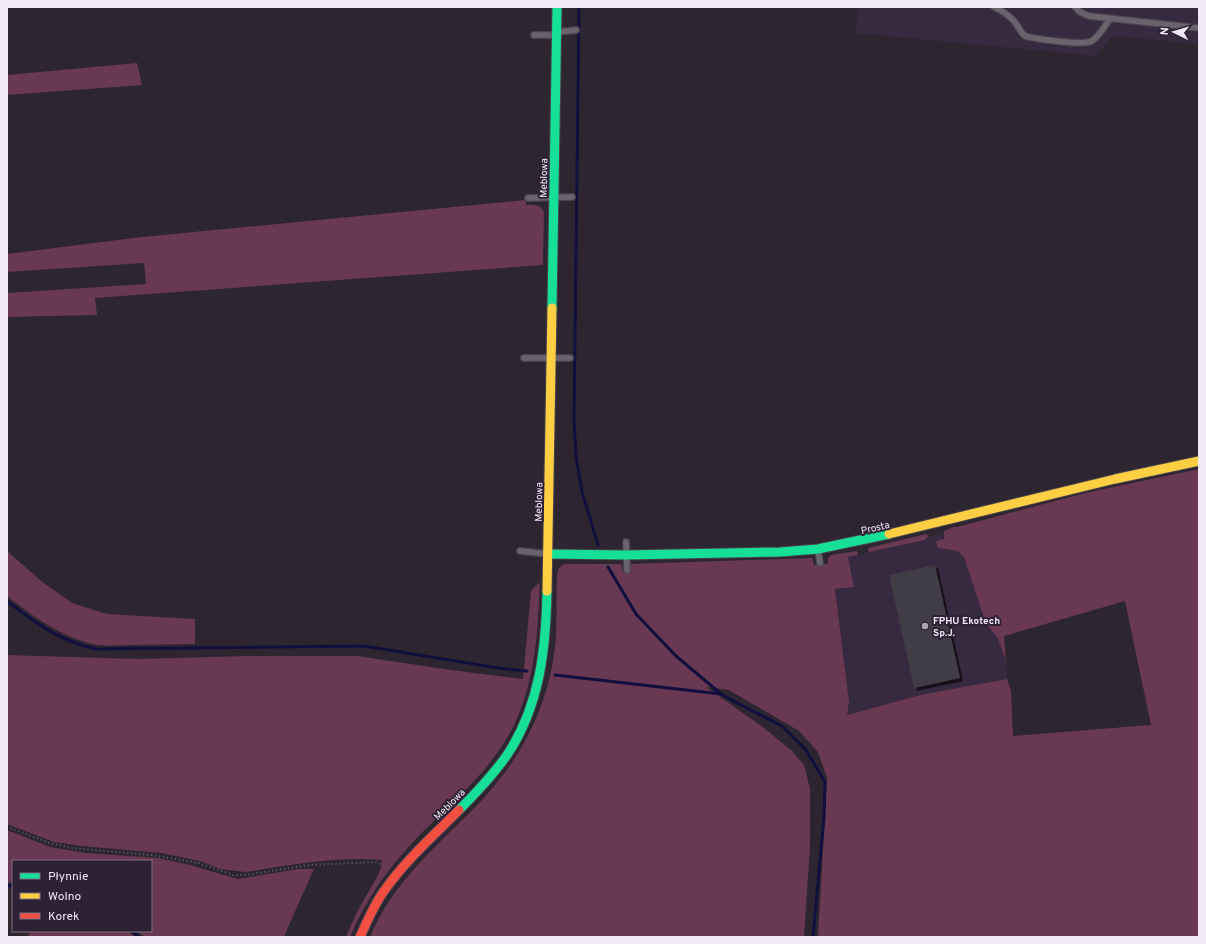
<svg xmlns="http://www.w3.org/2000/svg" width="1206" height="944" font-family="Overpass,sans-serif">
<defs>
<filter id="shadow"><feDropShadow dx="3" dy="3" stdDeviation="0" flood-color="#0009"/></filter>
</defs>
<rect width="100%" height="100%" fill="#2d2630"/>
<g fill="#372940">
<polygon points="858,7 1199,7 1199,44 1114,36 1096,56 856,33"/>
<polygon points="943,534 944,539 938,548 957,551 964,557 983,615 988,626 997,637 1006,660 1007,679 920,695 846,715 849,702 835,589 854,587 848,557 925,540 928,537"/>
</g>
<g fill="#693852">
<polygon points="137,63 142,85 7,95 7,75"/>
<path d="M526,200V205C534,205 541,204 544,212L543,265L95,298L97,315L7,317V293L146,284L144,263L7,272V254L142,237Z"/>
<path d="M1199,469V937H818L827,778L818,752L799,731L729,690L706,687L760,725L791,750L804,765L810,789V846L804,937H370C394,879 440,844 482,800C525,754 552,698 556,635C557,615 556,594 557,574L559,568L564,564H621L623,571L629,572L631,564L812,558L814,565L828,564V558L831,555L857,551L858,555L848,557L854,587L835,589L849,702L847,715L920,695L1007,679L1011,691L1013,736L1151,725L1125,601L1004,636L1006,660L997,637L988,626L983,615L964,557L957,551L938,548L936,541L944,539V531L953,527H957L1085,493Z"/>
<polygon points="926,534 929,536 925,540 870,552 868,551 868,548"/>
<path d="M7,551L41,581L72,603L107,614L195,619V644C175,644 155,645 134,645C120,645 105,647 92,644C59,636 33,616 7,596Z"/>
<path d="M540,582C538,630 536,678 515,723C492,772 449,804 413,842C387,870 365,901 350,937H346C352,921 360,906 369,891C375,880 381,873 382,860C338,856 290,865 246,872L220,869L200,861L161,853L82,846L54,842L7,824V655L138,659L248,656H357L451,670L523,679L531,591Z"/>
<polygon points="7,830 50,847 86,853 158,858 190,865 238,879 298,869 314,869 289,925 284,937 145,937 137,931 151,931 151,861 13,861 13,882 7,883"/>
<polygon points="30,931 127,931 135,937 28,937"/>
</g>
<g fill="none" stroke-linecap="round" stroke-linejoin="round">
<g stroke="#100f3e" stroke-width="3">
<polyline points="579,7 574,421 576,456 582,492 598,545"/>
<polyline points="608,567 636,614 676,656 721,694 739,704 782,726 806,750 825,782 824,817 813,937"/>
<path d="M7,601C36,623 59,641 96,649L364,646L498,668L527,671"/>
<polyline points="555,675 721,694"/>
<polyline points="7,886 13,885"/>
<polyline points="132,931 139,937"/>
</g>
</g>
<polygon fill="#413d46" filter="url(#shadow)" points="935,565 960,678 914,688 889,575"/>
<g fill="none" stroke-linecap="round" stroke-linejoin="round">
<defs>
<g id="lane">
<path d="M994,7C1001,10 1007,14 1013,20C1018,25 1020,32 1025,36C1036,39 1083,46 1092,41C1099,36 1105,26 1110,19"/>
<polyline points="1075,7 1080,12 1089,16 1199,28"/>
<polyline points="557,32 576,30"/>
<polyline points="534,35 555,35"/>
<polyline points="528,198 572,197"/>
<polyline points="524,358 570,358"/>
<polyline points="626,542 627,570"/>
<polyline points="818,550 820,563"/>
<polyline points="520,551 548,554"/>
</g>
<g id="fast">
<polyline points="552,308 557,7"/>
<polyline points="548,554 626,555 780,552 818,549 889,534"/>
<path d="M459,810C476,793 493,775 507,755C540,706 546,648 547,591"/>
</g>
<g id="slow">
<polyline points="889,534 1115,479 1199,461"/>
<polyline points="547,591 552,308"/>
</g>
<path id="jam" d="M360,937C367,921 374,905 384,891C405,861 433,836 459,810"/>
</defs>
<use href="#lane" stroke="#49434d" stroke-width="8"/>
<use href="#fast" stroke="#49434d" stroke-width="11"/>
<use href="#slow" stroke="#49434d" stroke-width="11"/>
<use href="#jam" stroke="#49434d" stroke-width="11"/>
<polyline stroke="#68626b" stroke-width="2" stroke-dasharray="1 3" stroke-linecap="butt" points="7,827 50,843 71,848 151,855 182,860 199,863 233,875 246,875 309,865 375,862 383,865"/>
<use href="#lane" stroke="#68636c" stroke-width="5.5"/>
<use href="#fast" stroke="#16e098" stroke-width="9"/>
<use href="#slow" stroke="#ffcf43" stroke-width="9"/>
<use href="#jam" stroke="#f24e42" stroke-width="9"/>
</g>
<circle fill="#aca5b1" stroke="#2e2135" stroke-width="1.5" cx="925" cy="626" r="4"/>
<g text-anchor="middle" stroke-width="4" stroke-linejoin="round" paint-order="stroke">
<g font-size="10" fill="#f1e9f7" stroke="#2e2135">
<text transform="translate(543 178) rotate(-89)" y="4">Meblowa</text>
<text transform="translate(538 502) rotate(-89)" y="4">Meblowa</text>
<text transform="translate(875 527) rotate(-13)" y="4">Prosta</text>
<text transform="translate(449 804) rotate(-45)" y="4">Meblowa</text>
</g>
<g font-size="10" font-weight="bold" fill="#f1e9f7" stroke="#2e2135" text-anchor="start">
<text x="933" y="624">FPHU Ekotech<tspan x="933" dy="12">Sp.J.</tspan></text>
</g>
</g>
<rect width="1206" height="944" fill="none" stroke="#f1e9f7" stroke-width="16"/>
<rect x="12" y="860" width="140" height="72" fill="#2e2135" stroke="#7c7183"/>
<rect x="20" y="873" width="20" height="6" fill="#16e098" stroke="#7c7183"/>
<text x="48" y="880" font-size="12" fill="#f1e9f7">Płynnie</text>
<rect x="20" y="893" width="20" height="6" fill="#ffcf43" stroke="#7c7183"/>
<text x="48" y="900" font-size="12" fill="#f1e9f7">Wolno</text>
<rect x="20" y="913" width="20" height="6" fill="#f24e42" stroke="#7c7183"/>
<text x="48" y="920" font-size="12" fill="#f1e9f7">Korek</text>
<g transform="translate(1174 32) rotate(275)" stroke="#2e2135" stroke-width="3" paint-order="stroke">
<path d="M0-3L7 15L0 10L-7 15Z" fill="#f1e9f7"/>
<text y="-6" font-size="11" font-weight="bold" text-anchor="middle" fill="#f1e9f7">N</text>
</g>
</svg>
